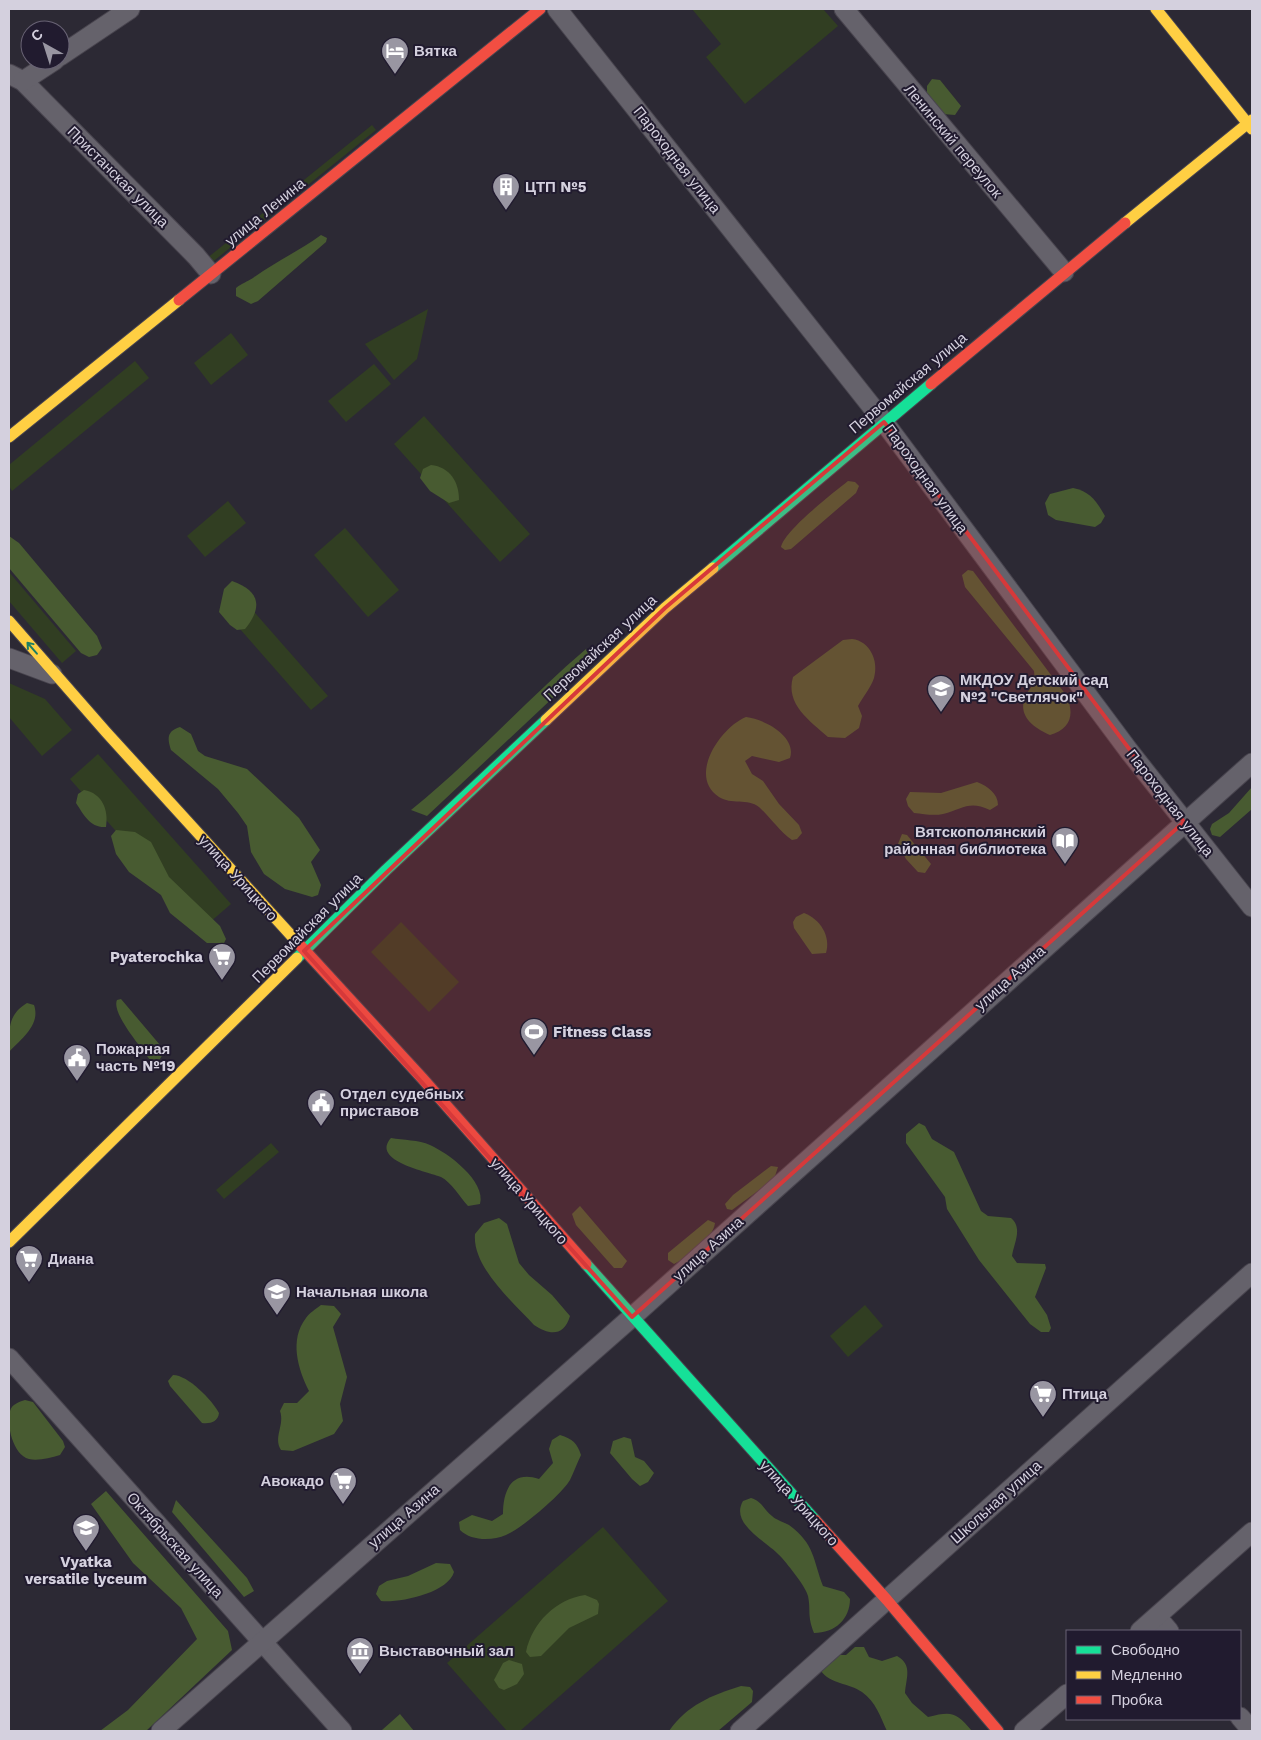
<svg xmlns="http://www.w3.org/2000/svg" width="1261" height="1740" font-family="'Work Sans',sans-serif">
<rect width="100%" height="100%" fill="#2c2934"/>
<g fill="#313e22">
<polygon points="692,9 823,9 838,26 745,104 706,57 721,44"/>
<polygon points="372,125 376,130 210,264 206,259"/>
<polygon points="428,309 417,359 394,380 365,344"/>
<polygon points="231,333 248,355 211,385 194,363"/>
<polygon points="135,361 149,378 12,491 9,486 9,465"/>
<polygon points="374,364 391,384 346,422 328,401"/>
<polygon points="424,416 530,534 500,562 394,444"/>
<polygon points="228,501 246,523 205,557 187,536"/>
<polygon points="345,528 399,590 368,617 314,555"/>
<polygon points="9,572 76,651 62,663 9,601"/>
<polygon points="241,597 328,696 311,710 225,612"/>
<polygon points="9,683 45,699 72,730 42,756 9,717"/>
<polygon points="98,754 231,904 202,929 70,779"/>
<polygon points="401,922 459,982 429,1012 371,952"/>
<polygon points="271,1143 279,1152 224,1199 216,1190"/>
<polygon points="865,1305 883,1326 848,1357 830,1336"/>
<polygon points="603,1527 668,1601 520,1731 507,1731 447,1663"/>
</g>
<g fill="#485b31">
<polygon points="932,79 940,80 961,106 955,115 943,114 927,95 927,86"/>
<path d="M321,235L327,238L326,242L258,301L251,304L236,296V288C242,283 247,282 253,278C275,262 299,251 321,235Z"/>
<path d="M431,465C450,467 459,482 459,500L449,503L430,491L420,478L423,469Z"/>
<path d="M848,481L855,482L859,486L856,493L791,549L785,550L781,547C785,530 833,493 848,481Z"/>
<path d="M1073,488C1090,491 1097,502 1105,516L1101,523L1095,527L1056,520L1048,515L1045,503L1050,494Z"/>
<polygon points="9,536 19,543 97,636 102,648 97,655 89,657 81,653 9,568"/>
<path d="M968,570L973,571L1066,695C1075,714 1071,729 1050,735C1036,729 1019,718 1024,700C1028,687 1036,688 1034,671L965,587L962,575Z"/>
<path d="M232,581C260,591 263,607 245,629L237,630L230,625L219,612L224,589Z"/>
<path d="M852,639C870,641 879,661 874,678C871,687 863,697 858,706L862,716L859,728L845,738L828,737C810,721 785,704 793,677L843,640Z"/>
<path d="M586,649L591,662L427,816L411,810C472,761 525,701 586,649Z"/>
<path d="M746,717C764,719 797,736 790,758L779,762L752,756L745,761L752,774L763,781L779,804L799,825L802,833L797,839L792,840C779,831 771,818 759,807C748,798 731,805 719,797C687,776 721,727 746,717Z"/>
<path d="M180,727L191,734L198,751L205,756L247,769L299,818L320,850L311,862L321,885L318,895L312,897L285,889L264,874L251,852L247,826L238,813L218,789L171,750C167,738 167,731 180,727Z"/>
<path d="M977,782C988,786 998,794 998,805L990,810C969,800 963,809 943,814C934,816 924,814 914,813L908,806L906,799L910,792L941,793Z"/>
<polygon points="1252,787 1252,809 1220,837 1212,835 1210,829 1212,824 1229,813"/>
<path d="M84,790C102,793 109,810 106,827C90,828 84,815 76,803L78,794Z"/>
<polygon points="116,830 135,832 151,842 169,877 220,926 226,939 224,943 207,943 170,913 161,895 129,872 116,854 111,836"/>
<polygon points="902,834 907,835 931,864 925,873 918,872 906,859 898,844"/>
<path d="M804,913C820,919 831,936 826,953L812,954L794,928L793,922L796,917Z"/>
<path d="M121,999L160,1045L163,1054L160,1059L154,1062L150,1060C142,1048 111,1013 117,1000Z"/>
<path d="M27,1003L34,1005C41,1025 21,1039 9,1052C9,1031 7,1015 27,1003Z"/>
<path d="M919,1123L925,1126L932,1139L954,1152L981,1211L988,1216L1011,1218C1023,1228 1014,1243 1012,1256L1017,1263L1045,1264L1046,1268L1035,1297L1047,1315L1051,1328L1049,1332H1041L1030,1324L979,1260L947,1209L945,1197L906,1143V1134Z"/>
<path d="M391,1138C403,1140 419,1140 430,1145C448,1153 486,1181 480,1204L468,1206C460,1197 451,1182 441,1177C429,1172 370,1161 391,1138Z"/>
<polygon points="771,1166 778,1167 774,1179 732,1210 727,1209 725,1204 733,1195"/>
<polygon points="580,1206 627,1261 622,1268 614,1268 576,1225 572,1214"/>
<path d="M499,1218L507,1224L519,1263L529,1275L552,1295L570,1316C564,1337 549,1335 534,1325C513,1302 472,1267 475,1234L484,1223Z"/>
<path d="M708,1220L715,1223C713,1239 688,1257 674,1264L668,1260V1253Z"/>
<path d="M321,1305L334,1306L341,1314L333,1327L347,1377L340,1404L343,1421L334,1434L293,1451L281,1450C273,1437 285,1425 280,1411L284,1403H297L309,1391C298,1369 289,1340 306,1318C309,1313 316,1309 321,1305Z"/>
<path d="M173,1375C188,1375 212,1400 219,1413C218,1422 210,1424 202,1423L170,1386L168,1381Z"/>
<path d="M25,1400L33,1402L63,1441L65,1447L60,1455C50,1458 38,1461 29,1459C13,1455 6,1424 10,1411C12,1404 19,1402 25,1400Z"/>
<path d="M560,1435C573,1439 577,1443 581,1455C577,1463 574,1472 570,1480C562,1494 521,1529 506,1535C492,1541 471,1541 460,1530L459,1522L472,1515L492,1521L503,1514C503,1491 511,1470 539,1479L553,1463L549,1449L552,1440Z"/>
<polygon points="624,1437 631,1439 635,1457 644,1461 654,1473 648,1482 640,1486 632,1479 610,1453 613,1441"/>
<polygon points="106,1491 228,1631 232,1650 146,1731 100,1731 128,1710 197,1639 181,1608 133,1563 91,1504"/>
<path d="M751,1498C762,1501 764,1510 772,1516C776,1520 784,1522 789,1525C815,1544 813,1560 823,1586L844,1592L850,1599C850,1619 835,1633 814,1633C807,1615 811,1611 808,1596C806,1587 788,1565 782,1558C769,1542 729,1525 743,1501Z"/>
<polygon points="176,1500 247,1578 254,1591 244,1597 172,1512"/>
<path d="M436,1563L450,1564L454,1572C448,1593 400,1603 381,1601L376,1594L379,1586L387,1581L408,1576Z"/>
<path d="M585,1595L597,1600L599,1604L598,1614L569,1628L541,1656L530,1657L526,1652C532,1623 556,1599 585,1595Z"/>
<path d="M855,1647H864L869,1657L882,1661L897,1656C913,1665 906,1678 905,1693L912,1703L928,1717C952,1711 956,1712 972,1731H887C880,1716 876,1702 862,1692C849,1683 830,1684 821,1671L822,1664L838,1655H846Z"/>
<polygon points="509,1660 522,1664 524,1674 517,1684 504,1690 499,1688 494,1680 503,1663"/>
<path d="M741,1686L750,1687L753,1691L752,1702L718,1731H669C687,1705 712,1695 741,1686Z"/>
<polygon points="400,1714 414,1731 383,1731 382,1730"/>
</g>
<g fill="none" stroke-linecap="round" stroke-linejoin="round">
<defs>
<g id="street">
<polyline points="557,9 884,422 1129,751 1252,907"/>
<polyline points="844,9 1064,272"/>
<polyline points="60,56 130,9"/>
<polyline points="9,74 23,81 196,256 211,274"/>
<polyline points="23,81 55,60"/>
<polyline points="9,658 52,674"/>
<polyline points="9,1358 342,1731"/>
<polyline points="1157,1617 1169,1631"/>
<polyline points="1140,1631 1252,1532"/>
<polyline points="1240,1717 1252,1731"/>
<polyline points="161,1731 632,1317 1252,763"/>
<polyline points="740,1731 1252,1273"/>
<polyline points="1024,1731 1067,1694"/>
</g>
<g id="fast">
<polyline points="713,568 931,384"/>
<polyline points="297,958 386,870 546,720"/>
<polyline points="586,1264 815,1520"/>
</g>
<g id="slow">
<polyline points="1156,9 1252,129"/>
<polyline points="1125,223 1252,120"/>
<polyline points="9,437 179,300"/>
<polyline points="9,621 106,732 298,943"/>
<polyline points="546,720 665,608 713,568"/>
<polyline points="9,1242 297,958"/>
</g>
<g id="jam">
<polyline points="179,300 540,9"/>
<polyline points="931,384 1125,223"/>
<polyline points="298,943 422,1078 586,1264"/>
<polyline points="815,1520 887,1600 998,1731"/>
</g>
</defs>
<use href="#street" stroke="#48444e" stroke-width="21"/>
<use href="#fast" stroke="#48444e" stroke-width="13"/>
<use href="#slow" stroke="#48444e" stroke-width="13"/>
<use href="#jam" stroke="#48444e" stroke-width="13"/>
<use href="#street" stroke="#65626b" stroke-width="19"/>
<use href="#fast" stroke="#16e098" stroke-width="11"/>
<use href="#slow" stroke="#ffcf43" stroke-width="11"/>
<use href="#jam" stroke="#f24e42" stroke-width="11"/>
</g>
<defs><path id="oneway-shaft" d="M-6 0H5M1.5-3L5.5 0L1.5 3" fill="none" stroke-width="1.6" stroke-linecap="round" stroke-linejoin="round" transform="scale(1.25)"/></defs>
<use stroke="#1c7e64" href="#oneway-shaft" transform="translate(32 648) rotate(-131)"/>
<path fill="#d6393a" fill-opacity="0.2" stroke="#d6393a" stroke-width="4" stroke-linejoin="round" d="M884,422L1184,822L632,1317L304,951L665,608Z"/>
<defs>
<symbol id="hotel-pin" viewBox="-11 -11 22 30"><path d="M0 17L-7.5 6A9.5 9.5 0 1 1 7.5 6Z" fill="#9996a2" stroke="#211b2f"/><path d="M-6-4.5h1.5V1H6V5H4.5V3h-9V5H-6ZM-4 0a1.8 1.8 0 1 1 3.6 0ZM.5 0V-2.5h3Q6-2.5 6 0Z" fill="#fff"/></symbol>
<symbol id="building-pin" viewBox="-11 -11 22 30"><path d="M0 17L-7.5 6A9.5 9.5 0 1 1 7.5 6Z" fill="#9996a2" stroke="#211b2f"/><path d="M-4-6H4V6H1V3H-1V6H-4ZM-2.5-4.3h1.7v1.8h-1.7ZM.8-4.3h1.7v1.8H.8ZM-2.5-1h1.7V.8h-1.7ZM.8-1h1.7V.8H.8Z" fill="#fff"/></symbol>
<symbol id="school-pin" viewBox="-11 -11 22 30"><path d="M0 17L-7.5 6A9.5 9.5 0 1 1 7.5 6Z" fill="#9996a2" stroke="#211b2f"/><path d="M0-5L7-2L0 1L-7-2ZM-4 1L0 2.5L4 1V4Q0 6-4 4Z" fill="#fff"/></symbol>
<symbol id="library-pin" viewBox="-11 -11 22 30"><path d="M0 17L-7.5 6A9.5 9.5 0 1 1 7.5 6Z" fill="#9996a2" stroke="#211b2f"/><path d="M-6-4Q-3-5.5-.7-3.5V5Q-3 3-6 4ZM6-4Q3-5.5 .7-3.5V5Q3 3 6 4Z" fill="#fff"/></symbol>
<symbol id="supermarket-pin" viewBox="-11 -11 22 30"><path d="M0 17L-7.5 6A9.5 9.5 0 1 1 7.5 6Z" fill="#9996a2" stroke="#211b2f"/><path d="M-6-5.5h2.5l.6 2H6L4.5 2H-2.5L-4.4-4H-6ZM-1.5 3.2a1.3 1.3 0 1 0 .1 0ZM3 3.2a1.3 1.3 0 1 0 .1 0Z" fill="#fff"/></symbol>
<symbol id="stadium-pin" viewBox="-11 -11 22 30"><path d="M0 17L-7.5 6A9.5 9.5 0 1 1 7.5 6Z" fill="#9996a2" stroke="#211b2f"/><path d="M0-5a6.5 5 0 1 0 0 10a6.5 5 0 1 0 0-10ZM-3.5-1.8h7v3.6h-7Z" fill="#fff"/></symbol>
<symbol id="civic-pin" viewBox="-11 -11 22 30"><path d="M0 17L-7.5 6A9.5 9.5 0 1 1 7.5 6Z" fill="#9996a2" stroke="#211b2f"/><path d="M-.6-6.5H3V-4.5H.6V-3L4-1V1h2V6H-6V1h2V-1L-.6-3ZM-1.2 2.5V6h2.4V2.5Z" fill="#fff"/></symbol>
<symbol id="museum-pin" viewBox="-11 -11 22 30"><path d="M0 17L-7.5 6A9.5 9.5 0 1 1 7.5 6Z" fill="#9996a2" stroke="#211b2f"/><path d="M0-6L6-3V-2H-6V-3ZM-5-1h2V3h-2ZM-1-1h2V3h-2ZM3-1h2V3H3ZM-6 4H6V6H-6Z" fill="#fff"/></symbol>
</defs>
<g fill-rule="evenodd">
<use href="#hotel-pin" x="379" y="35" width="32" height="43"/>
<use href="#building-pin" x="490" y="171" width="32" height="43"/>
<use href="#school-pin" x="925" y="673" width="32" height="43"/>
<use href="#library-pin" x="1049" y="825" width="32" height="43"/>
<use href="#supermarket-pin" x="206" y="941" width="32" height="43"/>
<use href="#stadium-pin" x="518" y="1016" width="32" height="43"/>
<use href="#civic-pin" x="61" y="1042" width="32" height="43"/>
<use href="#civic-pin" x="305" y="1087" width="32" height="43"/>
<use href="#supermarket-pin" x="13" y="1243" width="32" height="43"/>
<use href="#school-pin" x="261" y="1276" width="32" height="43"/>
<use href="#supermarket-pin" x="1027" y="1378" width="32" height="43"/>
<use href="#supermarket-pin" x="327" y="1465" width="32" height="43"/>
<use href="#school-pin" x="70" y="1512" width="32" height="43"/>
<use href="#museum-pin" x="344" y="1635" width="32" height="43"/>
</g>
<g text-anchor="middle" stroke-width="4" stroke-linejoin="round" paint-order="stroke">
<g font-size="15" font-weight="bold" fill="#d4d0de" stroke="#211b2f" text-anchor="start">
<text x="414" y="56">Вятка</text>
<text x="525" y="192">ЦТП №5</text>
<text x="960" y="685">МКДОУ Детский сад<tspan x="960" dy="17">№2 "Светлячок"</tspan></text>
<text x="1046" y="837" text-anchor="end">Вятскополянский<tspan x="1046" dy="17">районная библиотека</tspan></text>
<text x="203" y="962" text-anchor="end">Pyaterochka</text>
<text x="553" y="1037">Fitness Class</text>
<text x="96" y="1054">Пожарная<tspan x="96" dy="17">часть №19</tspan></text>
<text x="340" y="1099">Отдел судебных<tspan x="340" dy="17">приставов</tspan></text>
<text x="48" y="1264">Диана</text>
<text x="296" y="1297">Начальная школа</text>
<text x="1062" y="1399">Птица</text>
<text x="324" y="1486" text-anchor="end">Авокадо</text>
<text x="86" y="1567" text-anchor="middle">Vyatka<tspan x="86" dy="17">versatile lyceum</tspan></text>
<text x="379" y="1656">Выставочный зал</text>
</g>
<g font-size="15" fill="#d4d0de" stroke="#211b2f">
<text transform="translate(953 141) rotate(50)" y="5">Ленинский переулок</text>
<text transform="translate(677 160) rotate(52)" y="5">Пароходная улица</text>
<text transform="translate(118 177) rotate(45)" y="5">Пристанская улица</text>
<text transform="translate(265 212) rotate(-39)" y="5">улица Ленина</text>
<text transform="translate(908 383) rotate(-40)" y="5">Первомайская улица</text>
<text transform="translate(926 479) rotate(54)" y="5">Пароходная улица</text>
<text transform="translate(600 648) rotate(-43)" y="5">Первомайская улица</text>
<text transform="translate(1170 803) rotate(52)" y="5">Пароходная улица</text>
<text transform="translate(238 878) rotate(48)" y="5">улица Урицкого</text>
<text transform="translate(307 928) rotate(-45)" y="5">Первомайская улица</text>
<text transform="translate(1010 978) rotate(-42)" y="5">улица Азина</text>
<text transform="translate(529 1201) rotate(49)" y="5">улица Урицкого</text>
<text transform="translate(708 1249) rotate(-42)" y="5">улица Азина</text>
<text transform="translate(996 1502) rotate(-42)" y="5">Школьная улица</text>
<text transform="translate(799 1503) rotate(48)" y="5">улица Урицкого</text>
<text transform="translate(404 1516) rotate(-41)" y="5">улица Азина</text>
<text transform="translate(175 1545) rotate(48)" y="5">Октябрьская улица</text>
</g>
</g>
<rect width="1261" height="1740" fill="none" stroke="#d4d0de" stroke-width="20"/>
<rect x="1066" y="1630" width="175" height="90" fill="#211b2f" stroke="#696375"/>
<rect x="1076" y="1646" width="25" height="8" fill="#16e098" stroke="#696375"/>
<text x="1111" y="1655" font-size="15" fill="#d4d0de">Свободно</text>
<rect x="1076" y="1671" width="25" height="8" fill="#ffcf43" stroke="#696375"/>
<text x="1111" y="1680" font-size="15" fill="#d4d0de">Медленно</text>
<rect x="1076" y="1696" width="25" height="8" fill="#f24e42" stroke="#696375"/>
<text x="1111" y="1705" font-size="15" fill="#d4d0de">Пробка</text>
<g transform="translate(45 45) rotate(321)"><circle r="24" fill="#211b2f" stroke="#696375"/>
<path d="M0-4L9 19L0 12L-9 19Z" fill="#9996a2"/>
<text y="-8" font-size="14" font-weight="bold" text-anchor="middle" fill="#d4d0de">С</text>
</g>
</svg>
